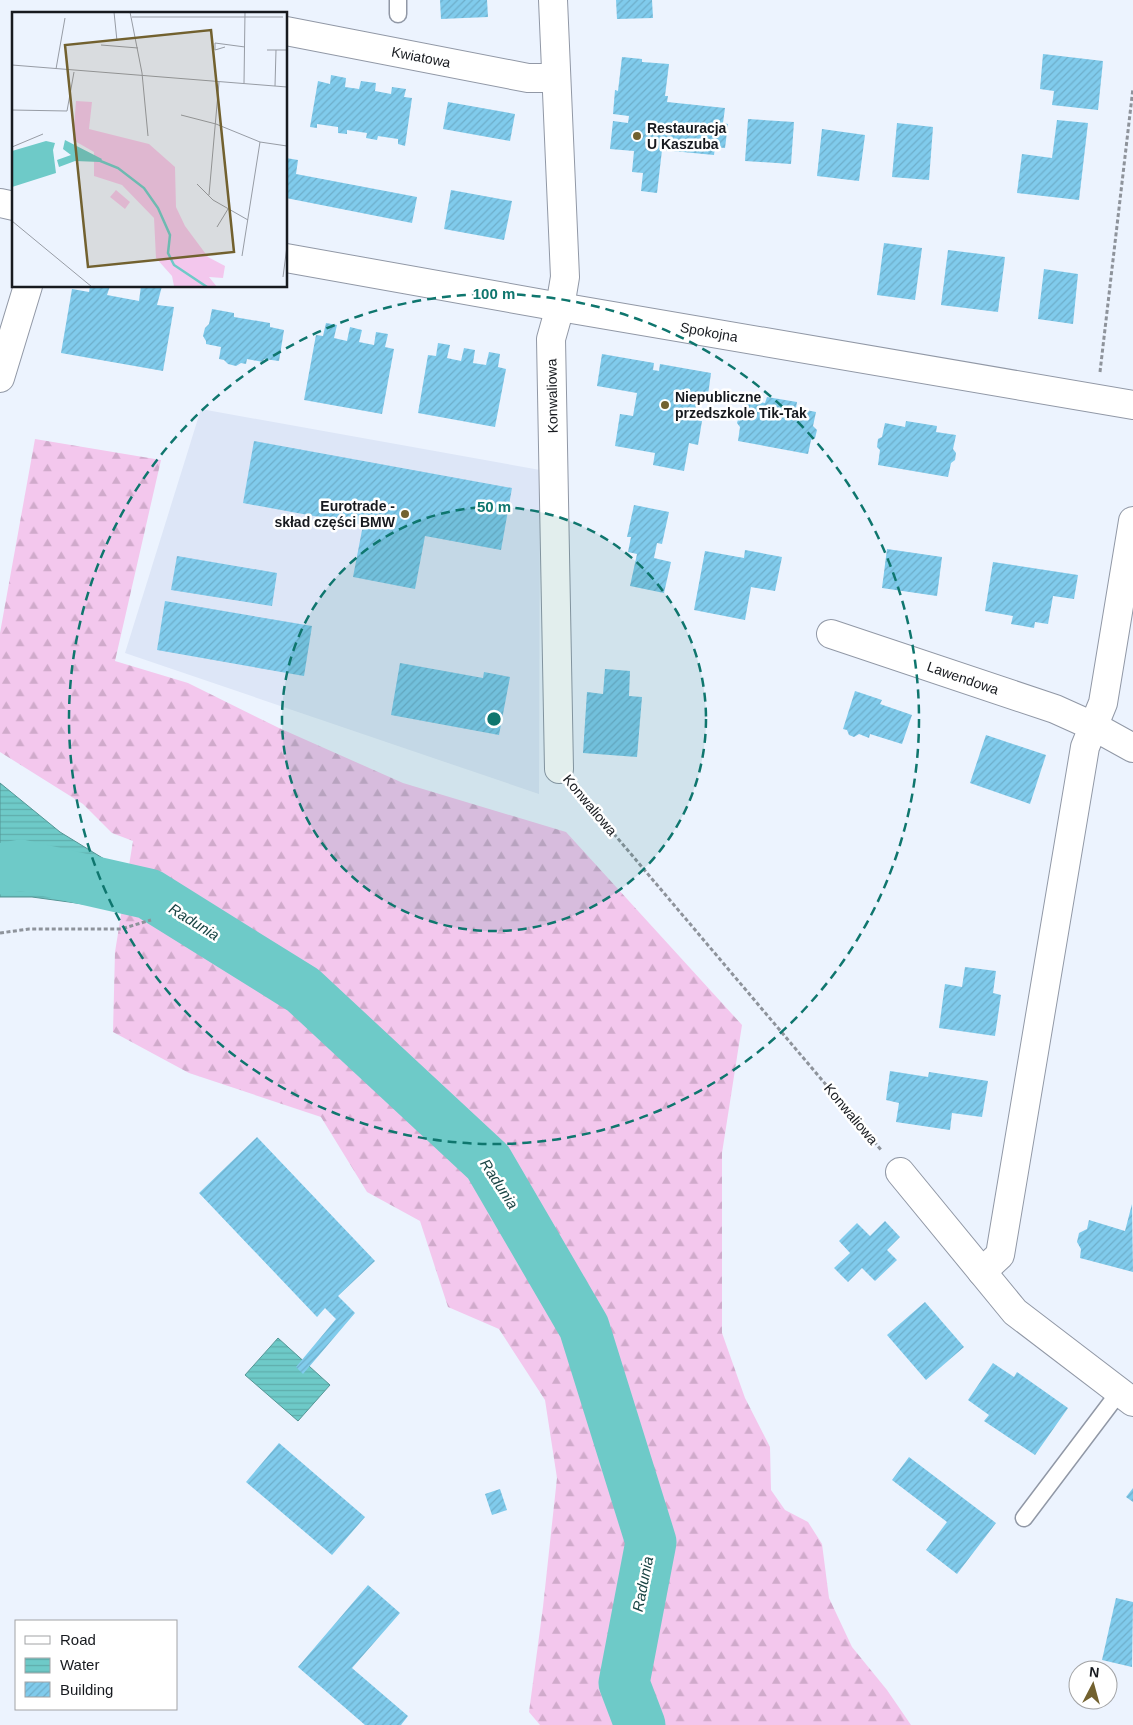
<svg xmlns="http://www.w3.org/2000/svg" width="1133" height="1725" font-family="Arial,sans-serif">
<defs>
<pattern id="forest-firs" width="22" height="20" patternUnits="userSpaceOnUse" patternTransform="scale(1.25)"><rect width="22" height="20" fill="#f3c7ed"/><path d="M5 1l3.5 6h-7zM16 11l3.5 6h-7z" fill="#d0aacb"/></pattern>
<pattern id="water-rules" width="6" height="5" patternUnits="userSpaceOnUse" patternTransform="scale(1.25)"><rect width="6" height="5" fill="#6ecac8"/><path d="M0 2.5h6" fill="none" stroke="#5fadab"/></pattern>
<pattern id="building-hatch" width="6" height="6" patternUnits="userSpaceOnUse" patternTransform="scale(1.25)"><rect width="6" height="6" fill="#80cbec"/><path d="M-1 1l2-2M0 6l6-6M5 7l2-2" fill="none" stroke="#6eaeca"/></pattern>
</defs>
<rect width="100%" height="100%" fill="#ecf3fe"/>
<polygon fill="#dde6f7" points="201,409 540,470 539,794 125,653"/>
<polygon fill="url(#forest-firs)" points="35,439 161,460 115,661 188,683 279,728 403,783 566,832 742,1025 722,1153 722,1333 745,1398 770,1447 771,1490 785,1510 808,1522 822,1544 829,1598 852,1647 887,1690 911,1725 540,1725 529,1712 543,1607 557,1478 545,1400 499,1329 448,1307 420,1221 367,1192 321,1117 189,1073 113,1032 115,952 133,841 112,833 83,804 0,752 0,633"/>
<g fill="url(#water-rules)" stroke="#549595">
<polygon points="0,783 60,832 114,865 155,882 188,906 175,928 113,908 32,897 0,897"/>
<polygon points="278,1338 330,1385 298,1421 245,1375"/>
</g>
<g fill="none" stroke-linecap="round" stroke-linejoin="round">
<polyline stroke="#6ecac8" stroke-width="51" points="0,869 21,865 149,894 303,990 488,1162 584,1327 651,1542 624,1683 640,1725"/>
</g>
<g fill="url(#building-hatch)">
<polygon points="440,0 487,0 488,17 441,19"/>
<polygon points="616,0 652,0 653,18 617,19"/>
<polygon points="1043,54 1103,61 1098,110 1052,105 1054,91 1040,89"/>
<polygon points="622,57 642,59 642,62 669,64 665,96 668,96 667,102 725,108 723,123 728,124 725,148 715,147 714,155 662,150 657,193 641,191 643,173 632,172 634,151 610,149 613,121 628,123 629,116 613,114 615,90 618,91"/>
<polygon points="331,75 346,78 345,87 359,89 361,81 376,83 375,91 391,94 392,87 406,89 404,97 412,98 405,146 398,144 398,139 378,136 377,140 366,138 367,133 347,130 347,134 338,133 338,127 317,124 317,128 310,127 318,81 330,84"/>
<polygon points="448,102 515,114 510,141 443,129"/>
<polygon points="748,119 794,122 791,164 745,161"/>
<polygon points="1057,120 1088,123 1079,200 1017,193 1022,154 1052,158"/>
<polygon points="897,123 933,127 929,180 892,177"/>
<polygon points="822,129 865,135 859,181 817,176"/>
<polygon points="286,158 298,160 296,174 417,197 412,223 286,198"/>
<polygon points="451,190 512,201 504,240 444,229"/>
<polygon points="884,243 922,248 915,300 877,295"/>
<polygon points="948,250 1005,257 998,312 941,305"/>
<polygon points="1044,269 1078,274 1073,324 1038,319"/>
<polygon points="90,286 110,286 107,295 139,301 141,286 162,286 157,305 174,307 163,371 61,353 72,289 89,292"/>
<polygon points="212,309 234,313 234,317 270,323 270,327 284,330 279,361 264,359 263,362 247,359 246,364 241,363 236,366 228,364 224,360 219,359 221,347 206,344 206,341 203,336 205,328 209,324"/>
<polygon points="326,323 337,325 334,338 347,341 350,327 362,330 359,342 374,345 376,332 388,334 385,347 394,349 382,414 304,400 316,335 323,336"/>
<polygon points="438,343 450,345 447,358 461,361 464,348 475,350 473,363 486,365 489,352 500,354 498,367 506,369 495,427 418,413 428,355 436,356"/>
<polygon points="602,354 654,363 653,370 659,371 660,364 711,373 708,395 698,393 694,420 702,421 698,445 689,443 684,471 653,465 655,453 615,446 620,414 633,416 637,393 597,386"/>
<polygon points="767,397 797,402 796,408 816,412 813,426 817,430 815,438 811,440 808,454 738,441 740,427 737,423 739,416 743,413 745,400 765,403"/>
<polygon points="906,421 937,426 936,432 956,435 953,449 956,453 955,460 951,463 948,477 878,465 880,450 877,447 878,439 882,437 885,423 905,427"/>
<polygon points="254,441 512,488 501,550 425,536 415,589 353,577 363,525 243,503"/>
<polygon points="634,505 669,512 662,544 657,543 654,558 671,562 664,593 630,586 637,554 628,552 631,537 627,537"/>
<polygon points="887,549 942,557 937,596 882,588"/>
<polygon points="745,550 782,557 775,591 751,587 745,620 694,610 705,551 744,558"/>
<polygon points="177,556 277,573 272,606 171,590"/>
<polygon points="993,562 1078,575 1074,599 1053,596 1048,624 1035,622 1034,628 1011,624 1013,616 985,611"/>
<polygon points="165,601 312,626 304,676 157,650"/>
<polygon points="400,663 483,678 484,672 510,677 499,735 391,715"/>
<polygon points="605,669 630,671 629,696 642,697 637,757 583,753 587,692 603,694"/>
<polygon points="855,691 882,700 880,704 912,715 902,744 870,734 869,738 859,734 854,737 849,735 847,730 843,729"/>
<polygon points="986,735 1046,755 1030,804 970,783"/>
<polygon points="965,967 996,971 993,993 1001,995 995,1036 939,1028 945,984 962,987"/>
<polygon points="890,1071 928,1077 929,1072 988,1081 982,1117 952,1113 950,1130 896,1122 899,1103 886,1100"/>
<polygon points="257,1137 375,1261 338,1296 355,1313 303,1374 296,1367 336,1319 325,1308 317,1317 199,1193"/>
<polygon points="1132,1204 1133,1272 1080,1258 1081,1249 1077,1242 1079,1233 1087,1229 1089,1220 1125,1231"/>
<polygon points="885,1221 900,1237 887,1250 897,1260 875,1281 862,1268 848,1282 834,1268 850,1253 839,1241 857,1223 870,1236"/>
<polygon points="925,1302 964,1347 926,1380 887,1335"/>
<polygon points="993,1363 1014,1377 1017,1372 1068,1408 1035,1455 984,1421 989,1415 968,1400"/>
<polygon points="279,1443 365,1517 332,1555 246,1482"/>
<polygon points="909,1457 996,1523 957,1574 926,1550 947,1522 892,1480"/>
<polygon points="1133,1488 1133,1502 1126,1497"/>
<polygon points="500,1489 507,1510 492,1515 485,1494"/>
<polygon points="368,1585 400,1613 352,1668 408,1716 401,1725 365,1725 298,1667"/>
<polygon points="1116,1598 1133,1602 1132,1667 1102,1660"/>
</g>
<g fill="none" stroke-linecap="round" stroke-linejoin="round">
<defs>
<g id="lane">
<polyline points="398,0 398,14"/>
<polyline points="1024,1518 1120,1391"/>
</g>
<g id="street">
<polyline points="553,0 565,277 560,307 551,339 559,769"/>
<polyline points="286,31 528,78 556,78"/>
<polyline points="0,203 14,206"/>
<polyline points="286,258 560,307 1133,405"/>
<polyline points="0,378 28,286"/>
<polyline points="831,634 1055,709 1095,727 1133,748"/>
<polyline points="900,1172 1015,1312 1133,1402"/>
<polyline points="982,1272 1000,1255 1085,747 1103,703 1133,521"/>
</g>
</defs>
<use href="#lane" stroke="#9198a6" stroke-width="19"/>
<use href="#street" stroke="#9198a6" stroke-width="30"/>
<g stroke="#8e939b" stroke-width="3" stroke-dasharray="4 2.5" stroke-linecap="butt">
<polyline points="1100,372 1133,88"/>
<polyline points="576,789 882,1151"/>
<polyline points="0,933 29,929 121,929 151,920"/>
</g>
<use href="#lane" stroke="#fff" stroke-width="16"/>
<use href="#street" stroke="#fff" stroke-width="28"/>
</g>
<circle cx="494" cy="719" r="212" fill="#0f766e" fill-opacity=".12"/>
<g fill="none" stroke="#0f766e" stroke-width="2.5" stroke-dasharray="9 6">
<circle cx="494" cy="719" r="212"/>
<circle cx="494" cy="719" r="425"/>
</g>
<g fill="#72612f" stroke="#fff" stroke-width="2">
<circle cx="637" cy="136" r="5"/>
<circle cx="665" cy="405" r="5"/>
<circle cx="405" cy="514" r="5"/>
</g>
<g text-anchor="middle" stroke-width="5" stroke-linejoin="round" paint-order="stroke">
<g font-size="14" fill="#171a1f" stroke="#fff">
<text transform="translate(421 57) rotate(11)" y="5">Kwiatowa</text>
<text transform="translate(709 332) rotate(10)" y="5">Spokojna</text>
<text transform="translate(552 396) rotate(-91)" y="5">Konwaliowa</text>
<text transform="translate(963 678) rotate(19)" y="5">Lawendowa</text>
<text transform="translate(590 805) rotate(50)" y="5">Konwaliowa</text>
<text transform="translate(851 1114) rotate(50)" y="5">Konwaliowa</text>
</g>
<g font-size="14" font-weight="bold" fill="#171a1f" stroke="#fff" text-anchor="start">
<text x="647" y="133">Restauracja<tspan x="647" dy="16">U Kaszuba</tspan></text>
<text x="675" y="402">Niepubliczne<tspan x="675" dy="16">przedszkole Tik-Tak</tspan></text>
<text x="395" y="511" text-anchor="end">Eurotrade -<tspan x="395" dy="16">skład części BMW</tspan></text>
</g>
<g font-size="15" font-style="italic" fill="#194444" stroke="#fff">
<text transform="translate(194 922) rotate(32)" y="5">Radunia</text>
<text transform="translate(499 1184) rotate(57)" y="5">Radunia</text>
<text transform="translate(643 1584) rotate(-79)" y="5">Radunia</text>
</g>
</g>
<g transform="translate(12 12)">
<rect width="275" height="275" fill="#ecf3fe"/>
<path d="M104,178L118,190L113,197L98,185Z" fill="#f3c7ed"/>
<path d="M64,89L80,90L77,117L137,132L163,155L164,195L173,214L196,245L213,254L211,266L197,265L205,275L162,274L160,264L144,246L142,206L110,173L82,164V140L61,128Z" fill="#f3c7ed"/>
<path d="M53,128L90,147L88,150L63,149L47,155L45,148L59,143L51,137ZM34,129L43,131L41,138L44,161L0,175V139Z" fill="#6ecac8"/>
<path fill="none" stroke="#6ecac8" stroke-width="2.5" d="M81,146L106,156L132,176L146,196L158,223L156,241L162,253L195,275"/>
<path fill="none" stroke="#979ca5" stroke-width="1" d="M102,0L105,29M118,0L130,61L136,124M120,5H271M89,33L126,36M213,35L203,38V31L233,35M255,38H274M0,53L275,75M44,57L53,6M232,71L233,0M263,74L264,38M0,98L55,99L62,60M169,103L204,112L248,130L230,244M248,130L275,134M0,135L31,122M185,172L201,188L236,208M197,183L207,70M0,209L80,275M205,215L216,197M271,265L275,234"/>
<path fill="#72612f" fill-opacity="0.15" stroke="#72612f" stroke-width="2.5" d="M199,18L222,240L76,255L53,33Z"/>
<rect width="275" height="275" fill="none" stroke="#171a1f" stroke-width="2.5"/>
</g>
<circle cx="494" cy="719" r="8" fill="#0f766e" stroke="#fff" stroke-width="2.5"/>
<g font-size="15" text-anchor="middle" font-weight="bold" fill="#0f766e" stroke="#fff" stroke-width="5" stroke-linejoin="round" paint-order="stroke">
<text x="494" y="299">100 m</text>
<text x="494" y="512">50 m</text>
</g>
<rect x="15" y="1620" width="162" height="90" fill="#ffffff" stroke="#a2a3a5"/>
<rect x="25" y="1636" width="25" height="8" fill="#ffffff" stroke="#a2a3a5"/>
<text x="60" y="1645" font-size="15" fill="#171a1f">Road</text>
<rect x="25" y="1658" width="25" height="15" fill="url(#water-rules)" stroke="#a2a3a5"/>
<text x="60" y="1670" font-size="15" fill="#171a1f">Water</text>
<rect x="25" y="1682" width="25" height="15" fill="url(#building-hatch)" stroke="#a2a3a5"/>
<text x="60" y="1695" font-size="15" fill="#171a1f">Building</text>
<g transform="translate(1093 1685) rotate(6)"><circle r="24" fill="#ffffff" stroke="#a2a3a5"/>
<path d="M0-4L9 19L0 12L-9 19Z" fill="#72612f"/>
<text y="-8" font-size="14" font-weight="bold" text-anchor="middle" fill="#171a1f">N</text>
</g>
</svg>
